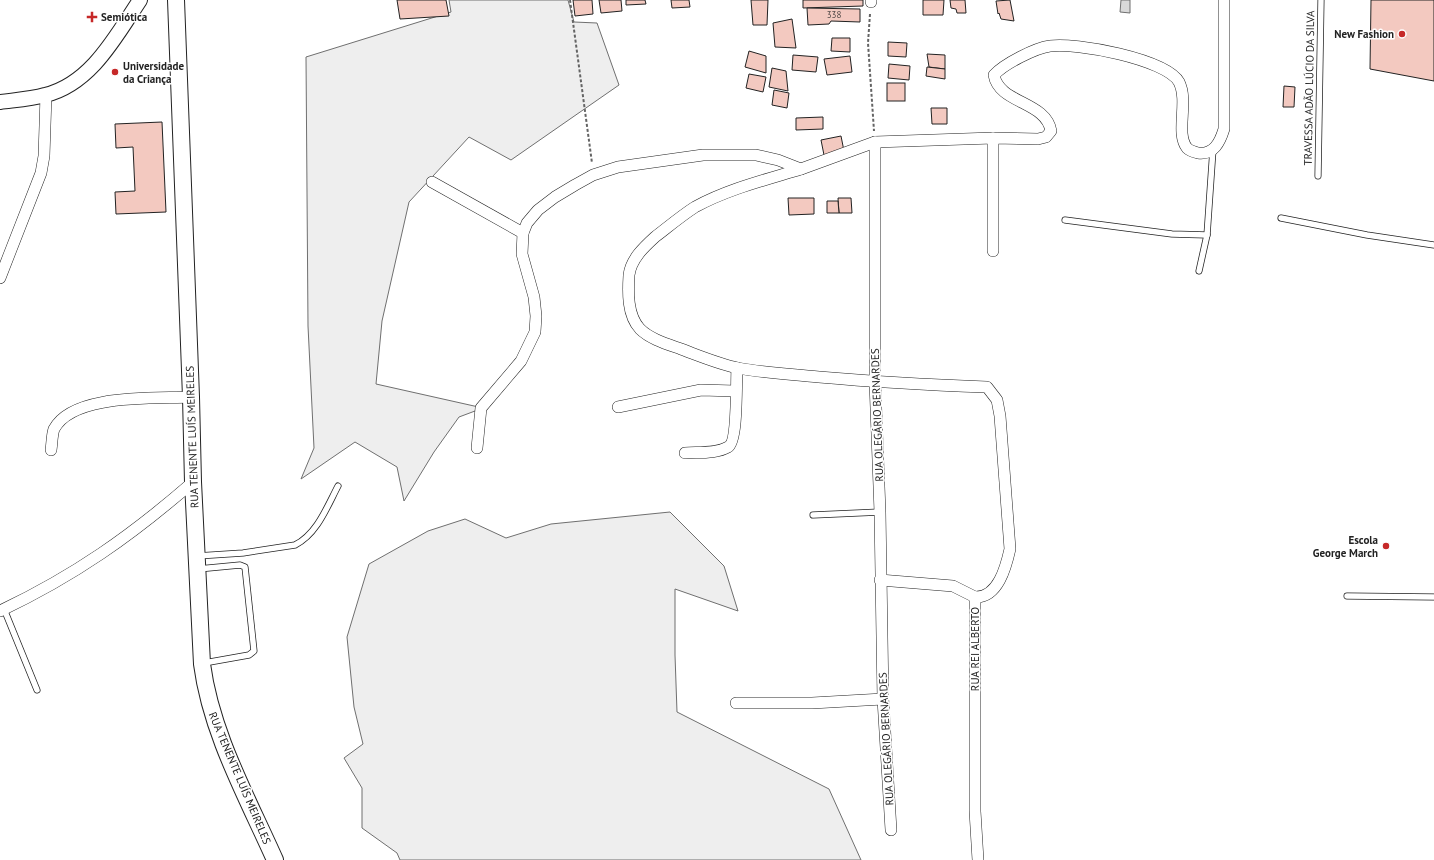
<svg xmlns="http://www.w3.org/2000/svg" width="1434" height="860" font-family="'PT Sans',sans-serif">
<rect width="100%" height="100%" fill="#fff"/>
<g fill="#eee" stroke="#6f6f6f">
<polygon points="449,0 568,0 574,22 597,23 619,85 511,160 469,137 409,202 382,321 376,384 483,408 459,417 434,452 404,501 397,467 355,442 301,479 314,448 308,326 306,57 451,12"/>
<polygon points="670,512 724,566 738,611 675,589 675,655 677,712 829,789 861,860 400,860 397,853 362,828 362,788 344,758 363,744 354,707 347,637 369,564 428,531 465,519 506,538 551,524"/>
</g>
<polygon fill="#d9d9d9" stroke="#6f6f6f" points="1121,0 1130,0 1130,13 1120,12"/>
<g fill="#f3c9c0" stroke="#222">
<polygon points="397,0 446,0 449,16 400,19"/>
<polygon points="573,0 592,0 593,14 575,16"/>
<polygon points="599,0 621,0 622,11 601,13"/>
<polygon points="626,0 645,0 646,4 626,5"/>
<polygon points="671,0 689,0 690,7 672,8"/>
<polygon points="751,0 768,0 767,25 753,25"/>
<polygon points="803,0 863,0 863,6 803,8"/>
<polygon points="923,0 944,0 943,15 923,15"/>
<polygon points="950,0 965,0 966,13 957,13 956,9 951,8"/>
<polygon points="1010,0 1014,21 1001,19 999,13 998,14 996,1"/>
<polygon points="1371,0 1434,0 1434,81 1370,69"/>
<polygon points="807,8 860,9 860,22 831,21 829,24 808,25"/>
<polygon points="792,19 796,48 775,47 773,23"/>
<polygon points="832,38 850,38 850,52 831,51"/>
<polygon points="888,42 907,43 906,57 888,56"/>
<polygon points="749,51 766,56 766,73 745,67"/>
<polygon points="927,54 945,55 945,69 929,67"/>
<polygon points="793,55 818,57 816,72 792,70"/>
<polygon points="850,56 852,72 827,75 824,59"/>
<polygon points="889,64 910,66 909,80 888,78"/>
<polygon points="927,67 945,69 945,79 926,76"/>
<polygon points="772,68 786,71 788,91 769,87"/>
<polygon points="749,74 766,77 763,92 746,88"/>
<rect x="887" y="83" width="18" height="18"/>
<polygon points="1284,86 1295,87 1294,107 1283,107"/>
<polygon points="774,90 789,93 787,108 772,105"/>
<polygon points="931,108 947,108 947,124 932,124"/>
<polygon points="823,117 823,129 796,130 796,118"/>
<polygon points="162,122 166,212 116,214 115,192 135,191 133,147 116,148 115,124"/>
<polygon points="841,136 844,151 824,155 821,140"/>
<polygon points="788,198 814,198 814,214 789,215"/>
<polygon points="838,198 851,198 852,213 839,213"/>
<polygon points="827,201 838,201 839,213 827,213"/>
</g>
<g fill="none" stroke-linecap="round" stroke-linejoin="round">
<defs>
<g id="service">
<polyline points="1318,176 1321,0"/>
<polyline points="1281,218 1367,235 1434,245"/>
<polyline points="1065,220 1172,234 1207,235"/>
<polyline points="1199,271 1207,235 1213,149"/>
<polyline points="813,515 880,512"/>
<path d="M197,556L243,553L295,545C317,534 327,507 338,486"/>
<polyline points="198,569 240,565 245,567 254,651 249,655 204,663"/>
<polyline points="1347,596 1434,597"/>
<polyline points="4,609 37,690"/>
</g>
<g id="minor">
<polyline points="871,0 871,2"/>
<polyline points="993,138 993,251"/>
<polyline points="875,142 875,382 880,512 883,699 891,830"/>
<path d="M801,169C765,180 728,189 695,207C681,216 668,227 655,237C644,247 631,259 629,275C628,292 627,315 640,329C650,339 667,344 681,349C700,356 719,364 738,368C764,373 792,374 819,377C875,382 931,385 987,387L997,400L1000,416L1010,549C1006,567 998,598 975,597V811L978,860"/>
<polyline points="432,182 523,233"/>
<polyline points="0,278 41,173 44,156 46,95"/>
<polyline points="618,407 701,390 735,391"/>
<path d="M477,448L481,408L521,361L535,332L536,316L534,297L522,254L523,233L527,223L538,210L555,197L575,185L593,175L618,167L703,155H756L778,160L801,169L875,142L993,138L1038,139L1046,137L1051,131C1046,101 999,104 994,75C1004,64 1035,48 1050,46C1075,42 1166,59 1179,82C1189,102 1175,133 1187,148C1190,151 1194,152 1198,153C1214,155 1220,142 1224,129V0"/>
<path d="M51,450C52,444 52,434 54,429C73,393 156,399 191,397"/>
<path d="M685,453C698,452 716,454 728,447C738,442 736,381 737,368"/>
<polyline points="880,580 953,586 975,597"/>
<path d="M0,611C74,576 131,536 193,482"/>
<polyline points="736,703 812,703 883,699"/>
</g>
<path id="tertiary" d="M0,102C15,100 31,99 45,95C91,84 116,36 140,0"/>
<path id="secondary" d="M176,0L191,397L193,482L202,664C211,733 247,797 275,860"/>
</defs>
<use href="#service" stroke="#222" stroke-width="7"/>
<use href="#minor" stroke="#222" stroke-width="12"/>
<use href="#tertiary" stroke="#222" stroke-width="16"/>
<use href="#secondary" stroke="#222" stroke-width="18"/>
<g stroke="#646464" stroke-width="2" stroke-dasharray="3 2" stroke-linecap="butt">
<polyline points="570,0 592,163"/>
<polyline points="870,14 868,43 874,131"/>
</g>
<use href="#service" stroke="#fff" stroke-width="5.5"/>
<use href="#minor" stroke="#fff" stroke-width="11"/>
<use href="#tertiary" stroke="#fff" stroke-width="14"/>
<use href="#secondary" stroke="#fff" stroke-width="16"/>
</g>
<g fill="#c62828" stroke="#fff" stroke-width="1.5">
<path d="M90 11h4v4h4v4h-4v4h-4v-4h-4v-4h4z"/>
<circle cx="1402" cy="34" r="4"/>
<circle cx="115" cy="72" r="4"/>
<circle cx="1386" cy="546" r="4"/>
</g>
<g text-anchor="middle" stroke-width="3" stroke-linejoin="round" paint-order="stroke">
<g font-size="9" fill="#564c4a">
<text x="834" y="18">338</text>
</g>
<g font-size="11" font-weight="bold" fill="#222" stroke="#fff" text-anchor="start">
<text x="101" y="21">Semiótica</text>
<text x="1394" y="38" text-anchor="end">New Fashion</text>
<text x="123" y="70">Universidade<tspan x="123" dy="13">da Criança</tspan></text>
<text x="1378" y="544" text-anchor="end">Escola<tspan x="1378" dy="13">George March</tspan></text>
</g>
<g font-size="11" fill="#222" stroke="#fff">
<text transform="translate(1309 88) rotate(-89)" y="4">TRAVESSA ADÃO LÚCIO DA SILVA</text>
<text transform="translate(877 415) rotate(-92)" y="4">RUA OLEGÁRIO BERNARDES</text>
<text transform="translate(192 437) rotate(-92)" y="4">RUA TENENTE LUÍS MEIRELES</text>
<text transform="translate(975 649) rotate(-90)" y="4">RUA REI ALBERTO</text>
<text transform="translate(886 739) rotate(-93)" y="4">RUA OLEGÁRIO BERNARDES</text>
<text transform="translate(240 778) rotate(67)" y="4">RUA TENENTE LUÍS MEIRELES</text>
</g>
</g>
</svg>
